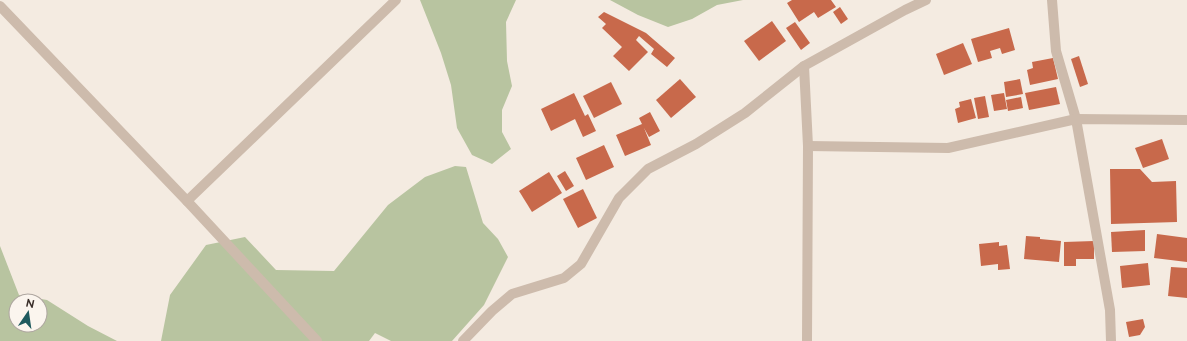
<svg xmlns="http://www.w3.org/2000/svg" width="1187" height="341" font-family="Raleway,sans-serif">
<rect width="100%" height="100%" fill="#f4ebe1"/>
<g fill="#b8c4a0" fill-rule="evenodd">
<polygon points="420,0 516,0 506,22 507,61 512,86 502,110 502,132 511,149 492,164 472,155 457,128 451,85 441,53"/>
<polygon points="610,0 743,0 717,5 692,19 668,27 638,15"/>
<polygon points="455,166 466,167 483,223 498,239 508,257 484,305 452,341 391,341 375,333 369,341 161,341 170,295 206,245 245,237 276,270 334,271 388,205 425,177"/>
<path d="M0,246L19,295L47,300L88,326L117,341H0ZM16,301H40V325H16Z"/>
</g>
<g fill="#c8694b">
<polygon points="792,0 831,0 836,7 818,18 814,12 799,22 787,3"/>
<polygon points="840,7 848,19 841,24 833,12"/>
<polygon points="604,12 646,33 675,58 667,67 651,54 654,49 639,36 636,40 648,52 629,71 613,56 622,47 602,28 606,24 598,17"/>
<polygon points="772,21 786,41 759,61 744,41"/>
<polygon points="795,22 810,43 801,50 786,28"/>
<polygon points="1009,28 1015,50 1002,54 1000,48 990,51 992,58 978,62 971,39"/>
<polygon points="963,43 972,64 944,75 936,54"/>
<polygon points="1079,56 1088,84 1080,87 1071,59"/>
<polygon points="1053,58 1058,79 1030,85 1027,70 1033,68 1032,62"/>
<polygon points="680,79 696,97 671,118 656,100"/>
<polygon points="1020,79 1023,94 1006,97 1004,82"/>
<polygon points="611,82 622,104 594,118 583,96"/>
<polygon points="1056,87 1060,104 1029,110 1025,93"/>
<polygon points="574,93 585,116 588,114 596,131 583,137 575,119 551,131 541,109"/>
<polygon points="1004,93 1007,109 994,111 991,95"/>
<polygon points="985,96 989,117 978,119 974,98"/>
<polygon points="1021,97 1023,108 1008,111 1006,100"/>
<polygon points="971,99 976,118 958,123 955,109 960,107 959,102"/>
<polygon points="650,112 660,131 649,137 644,128 651,145 625,156 616,135 642,124 639,118"/>
<polygon points="1162,139 1169,159 1143,168 1135,148"/>
<polygon points="604,145 614,167 586,180 576,158"/>
<polygon points="1110,169 1140,169 1152,182 1176,181 1177,222 1111,224"/>
<polygon points="565,171 574,186 566,191 557,176"/>
<polygon points="549,172 562,193 532,212 519,191"/>
<polygon points="583,189 597,218 578,228 563,199"/>
<polygon points="1145,230 1145,251 1112,252 1111,232"/>
<polygon points="1157,234 1187,238 1187,262 1154,258"/>
<polygon points="1026,236 1040,237 1040,239 1061,241 1059,262 1024,259"/>
<polygon points="1094,241 1094,259 1076,259 1076,266 1064,266 1064,242"/>
<polygon points="999,242 999,246 1007,245 1010,269 998,270 998,264 981,266 979,244"/>
<polygon points="1148,263 1150,285 1122,288 1120,266"/>
<polygon points="1171,267 1187,268 1187,298 1168,296"/>
<polygon points="1143,319 1145,327 1140,335 1129,337 1126,322"/>
</g>
<g fill="none" stroke-linecap="round" stroke-linejoin="round">
<g stroke="#cdbbac" stroke-width="10">
<polyline points="1052,0 1056,51 1076,119 1110,310 1111,341"/>
<polyline points="0,6 187,201 317,341"/>
<polyline points="804,66 808,146 807,341"/>
<polyline points="808,146 948,148 1076,119 1187,120"/>
<polyline points="187,201 396,0"/>
<polyline points="463,341 492,311 512,294 564,278 581,264 619,198 648,169 696,144 745,113 804,66 905,10 926,0"/>
</g>
</g>
<g transform="translate(28 313) rotate(13)"><circle r="19" fill="#fbf5ee" stroke="#aea6a0"/>
<path d="M0-3L7 15L0 10L-7 15Z" fill="#1f5a5e"/>
<text y="-6" font-size="11" font-weight="bold" text-anchor="middle" fill="#3b302b">N</text>
</g>
</svg>
